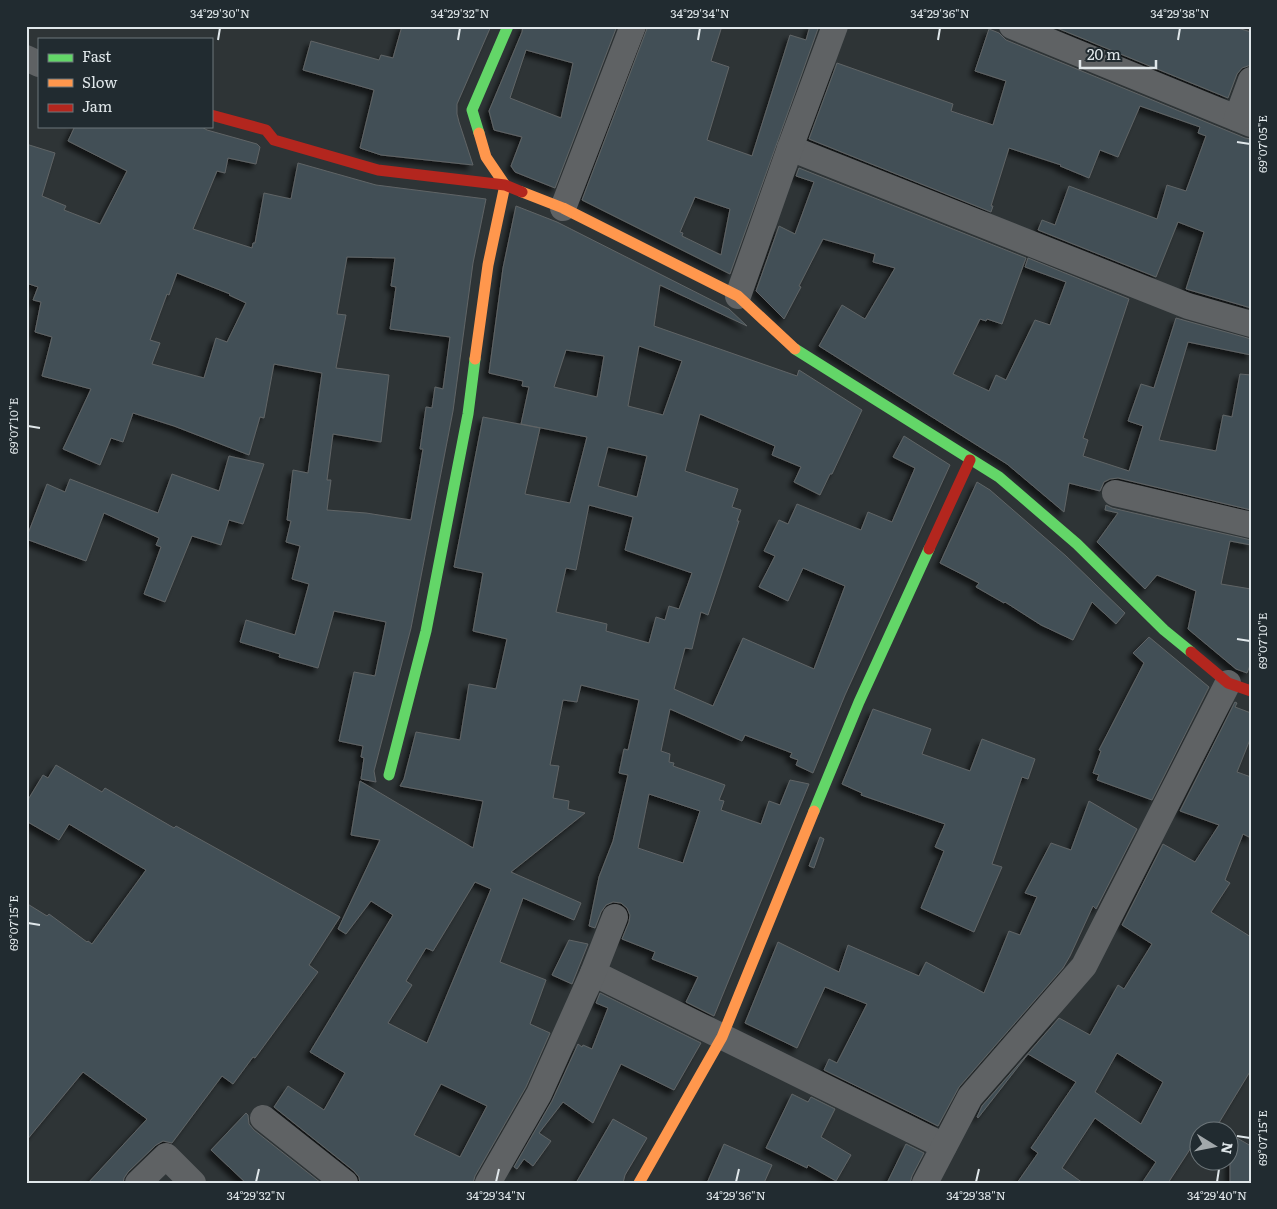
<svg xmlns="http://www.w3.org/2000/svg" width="1277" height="1209" font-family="Literata,serif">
<defs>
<filter id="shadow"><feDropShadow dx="-4.5" dy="4.5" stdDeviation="2.5" flood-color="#0009"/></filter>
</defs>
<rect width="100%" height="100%" fill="#2e3436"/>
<g fill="#425056" stroke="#606466" fill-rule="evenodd" filter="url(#shadow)">
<polygon points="402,26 491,26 457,104 457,114 459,122 473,165 381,155 360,148 374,90 303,70 311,41 379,60 381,55 393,58"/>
<path d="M523,26H617L555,188L515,172L511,166L522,137L494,130L489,111L522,32ZM526,50L573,63L561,118L510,98Z"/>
<path d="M648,26H722L711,61L729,67L707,140L752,156L790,35L806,40L810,26H819L730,274L582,200ZM695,197L730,209L721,255L682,236L683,233L680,232Z"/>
<polygon points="1052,26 1231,26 1251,32 1251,65 1242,68 1237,74 1228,98"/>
<polygon points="989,29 999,33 1006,40 1245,138 1251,139 1251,308 1186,289 1204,232 1178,222 1156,277 1038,230 1042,220 1055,225 1069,186 1157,219 1167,185 1186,191 1206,136 1198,133 1200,127 1140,106 1118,157 1100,150 1089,178 1060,166 1061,165 1009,148 991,206 993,206 991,212 809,139 837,63 953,104 951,111 993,125 1006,81 975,71"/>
<path d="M75,126H200L207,130L257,144L260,147L256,164L228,158L225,173L217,171L193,229L252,248L253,243H255L264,193L291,199L298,163L376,185L486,199L473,263L453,411L411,628L374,771L376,782L361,779L364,758L361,757L363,746L339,741L354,672L375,676L386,622L334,611L318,668L279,657L280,654L240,642L246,620L295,635L309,584L292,579L300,546L286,542L291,521L287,520L293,470L308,473L322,373L274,364L264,418L260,417L249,455L174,426L133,413L123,442L111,438L100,465L63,449L91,389L42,376L52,337L35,332L41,302L33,300L38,287L26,283V144L55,153L42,196L66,206L64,210L100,224L127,171L68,141ZM347,257L395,258L391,286L396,287L390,329L450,337L443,389L435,387L432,408L426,407L420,449H423L411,520L366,513L327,510L331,480H327L333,434L381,442L389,375L336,368L346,315L337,314ZM177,273L230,294L229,295L246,303L227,342L216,338L204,378L152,364L160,343L150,340L167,294L169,295Z"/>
<polygon points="799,168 1026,258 1002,324 987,319 986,321 980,319 953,374 989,391 996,375 1006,380 1035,320 1050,325 1066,282 1025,267 1028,258 1129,299 1083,438 1088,440 1083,456 1129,471 1143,426 1128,421 1141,384 1154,388 1176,318 1251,339 1251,355 1188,342 1159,440 1216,451 1223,415 1232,417 1240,374 1251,375 1251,510 1118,478 1110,479 1104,482 1100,491 1069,483 1064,512 1007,464 819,346 842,305 865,319 895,268 873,262 875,254 823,239 799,286 801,287 784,319 756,291 779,226 795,234 814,182 796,176"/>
<path d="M516,206L557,222L729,309L747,326L660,285L654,326L797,376L799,370L862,410L832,474H830L820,495L794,482L801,467L772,455L775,446L700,414L685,471L738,489L732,507L741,510L737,521H739L708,615L701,612L692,649L685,648L674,689L713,706L743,638L814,669L845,586L803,568L788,601L759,587L775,556L764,551L779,520L788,524L797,504L861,530L868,512L892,522L915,468L893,457L904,436L950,465L845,695L813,773L796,765L798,760L790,757L792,753L745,735L742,741L670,709L661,751L670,754L669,762L674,763L673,766L725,785L719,800L724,801L721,810L761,824L769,801L780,805L790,780L809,784L714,1016L686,1002L698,977L652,959L655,952L622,939L629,922L630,915L627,908L621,903L613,902L606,905L601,912L595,928L589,926L599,877L613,841L628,775L619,773L624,749L628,750L639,700L581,685L577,702L563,700L550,765L559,766L553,798L569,801L568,809L585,813L511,872L581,903L574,920L523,898L500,962L546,980L530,1024L550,1033L526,1087L475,1176L473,1183H360L359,1177L354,1171L274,1107L288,1086L324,1110L345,1073L310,1052L393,915L371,901L346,934L338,929L380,840L351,835L360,781L473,848L483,801L400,786L404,779L416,732L460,740L469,684L496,689L507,639L473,631L483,573L454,567L483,417L540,428L525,494L570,503L587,437L521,424L529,387L522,386L523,381L489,373L503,268ZM639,346L682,361L663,415L628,406ZM566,350L604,356L597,397L554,387ZM608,447L647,456L637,497L598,486ZM589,505L633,517L625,550L692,573L679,609L669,606L665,620L656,617L649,643L606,631L607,624L556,612L566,568L576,570ZM649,794L700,811L683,863L638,848ZM475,882L491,889L427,1043L388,1023L412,985L406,981L426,948L433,951ZM441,1084L487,1106L460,1157L414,1135Z"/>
<polygon points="229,456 264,464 243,524 229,520 221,545 192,536 165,602 144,594 161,547 156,545 159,538 104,513 86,561 26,539 47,484 65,492 70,479 158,513 172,474 219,491"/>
<polygon points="977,482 990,490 1066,556 1125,613 1116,624 1092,602 1073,640 1041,625 1005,602 1004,603 976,587 979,583 940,563"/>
<polygon points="1106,505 1112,508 1251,540 1251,545 1230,541 1221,584 1251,589 1251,663 1247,673 1236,669 1188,629 1196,591 1157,575 1145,589 1097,542 1118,513 1105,510"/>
<polygon points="1149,637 1209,687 1152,800 1097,780 1099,775 1093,773 1101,751 1099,750 1144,663 1133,653"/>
<path d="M1235,702L1237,703L1235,707L1251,713V737L1237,772L1251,777V838L1243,834L1225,880L1230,883L1211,912L1251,937V1070L1217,1126L1225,1132H1200V1142L1196,1140L1168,1183H1142L1156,1162L1095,1118L1062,1168L1083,1183H1017L1038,1153L1031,1148L1076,1082L1028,1054L978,1118L977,1117L982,1106L1059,1018L1090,1035L1118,985L1124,989L1152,944L1122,925L1163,844L1195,862L1219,825L1180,811ZM1117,1053L1163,1082L1141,1124L1095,1092Z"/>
<polygon points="873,709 931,729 922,754 970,771 982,739 1035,759 1028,779 1022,777 992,864 1002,867 974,932 921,908 944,851 935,847 945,824 861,795 862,793 842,784"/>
<polygon points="56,765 102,792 105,788 174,828 176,826 340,917 309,965 318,972 255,1058 253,1057 233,1084 222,1076 172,1143 163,1141 156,1145 128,1172 124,1178 123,1183 88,1183 147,1119 83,1072 26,1141 26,903 47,916 49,914 87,942 88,941 92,944 146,870 69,824 59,840 26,821 26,803 43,775 48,778"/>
<polygon points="1089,801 1137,829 1096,909 1093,906 1070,956 1063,968 959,1087 938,1126 824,1070 829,1059 837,1063 867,1004 825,987 797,1048 745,1023 778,942 839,972 848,945 919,976 926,962 984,993 1009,931 1020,935 1037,897 1025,893 1051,843 1071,850"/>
<polygon points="820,837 824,839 814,868 809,866"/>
<polygon points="569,940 588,944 572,984 552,975"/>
<polygon points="600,993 701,1043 674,1090 621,1064 593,1123 563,1102 539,1133 551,1141 533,1166 524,1159 517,1169 514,1167 552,1101 578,1044 582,1047 583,1045 592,1049 608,1008 596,1003"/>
<polygon points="792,1094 808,1102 811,1097 835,1109 821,1137 851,1155 836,1181 808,1165 807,1168 766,1148"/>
<polygon points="246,1113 248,1115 249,1124 254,1130 321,1183 246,1183 211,1150"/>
<polygon points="613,1119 647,1138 625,1175 623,1183 576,1183"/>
<polygon points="1230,1134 1251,1146 1251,1183 1230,1183"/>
<polygon points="724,1144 772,1165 764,1183 707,1183"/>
<polygon points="906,1144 924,1153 912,1176 910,1183 887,1183"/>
</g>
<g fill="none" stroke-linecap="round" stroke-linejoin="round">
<g stroke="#5f6264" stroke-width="26">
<polyline points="1012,26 1251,124"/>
<polyline points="26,58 39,64"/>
<polyline points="1237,118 1251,80"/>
<polyline points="790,148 1188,306 1251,324"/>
<polyline points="563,208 633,26"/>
<polyline points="738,296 790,148 835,26"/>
<polyline points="1115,493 1251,525"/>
<polyline points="593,973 944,1146"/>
<polyline points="263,1118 345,1183"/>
<polyline points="138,1183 166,1156 193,1183"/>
<polyline points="488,1183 539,1094 593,973 615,917"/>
<polyline points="925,1183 970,1097 1084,966 1228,683"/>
</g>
<g stroke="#63d668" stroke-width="11">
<polyline points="479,133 472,110 508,26"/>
<polyline points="795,349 999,477 1077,544 1164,630 1191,652"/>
<polyline points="389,775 426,631 468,414 475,359"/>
<polyline points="814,811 859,702 929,549"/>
</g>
<g stroke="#ff974d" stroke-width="11">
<polyline points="522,192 563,208 738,296 795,349"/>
<polyline points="475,359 488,265 505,185 486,157 479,133"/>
<polyline points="639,1183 722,1037 814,811"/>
</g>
<g stroke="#b3261e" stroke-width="11">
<polyline points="211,115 266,130 274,140 378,170 505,185 522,192"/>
<polyline points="929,549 970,460"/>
<polyline points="1191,652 1228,683 1251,691"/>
</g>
</g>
<path fill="none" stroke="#e0e7ea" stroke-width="2" d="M218,40L220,28M458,40L460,28M698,40L700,28M938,40L940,28M1178,40L1180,28M1237,142L1250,144M28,426L40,428M1237,639L1250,641M28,923L40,925M1237,1136L1250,1138M256,1182L259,1169M496,1182L499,1169M736,1182L739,1169M976,1182L979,1169M1217,1182L1219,1169"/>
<rect width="1277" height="1209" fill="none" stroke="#212b30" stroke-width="55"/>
<rect x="38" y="38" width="175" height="90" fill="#212b30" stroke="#6d767a"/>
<rect x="48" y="54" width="25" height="8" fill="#63d668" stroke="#6d767a"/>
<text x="82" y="62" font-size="15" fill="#e0e7ea">Fast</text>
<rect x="48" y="79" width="25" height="8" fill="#ff974d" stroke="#6d767a"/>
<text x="82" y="88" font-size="15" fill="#e0e7ea">Slow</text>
<rect x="48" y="104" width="25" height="8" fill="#b3261e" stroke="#6d767a"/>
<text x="82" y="112" font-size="15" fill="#e0e7ea">Jam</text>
<g transform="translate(1214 1146) rotate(100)"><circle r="24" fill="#212b30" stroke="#6d767a"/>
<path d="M0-4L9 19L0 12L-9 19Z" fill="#a2a8ab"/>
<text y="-8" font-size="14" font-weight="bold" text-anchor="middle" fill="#e0e7ea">N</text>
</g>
<path d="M1080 60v8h76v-8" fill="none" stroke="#e0e7ea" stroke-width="2.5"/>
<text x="1087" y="60" font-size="15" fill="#e0e7ea" stroke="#212b30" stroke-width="4" paint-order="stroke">20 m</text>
<rect x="28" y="28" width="1222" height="1154" fill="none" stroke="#e0e7ea" stroke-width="2"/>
<g font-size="12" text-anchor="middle" fill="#e0e7ea">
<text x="220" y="18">34°29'30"N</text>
<text x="460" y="18">34°29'32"N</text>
<text x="700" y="18">34°29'34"N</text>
<text x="940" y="18">34°29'36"N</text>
<text x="1180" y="18">34°29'38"N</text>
<text transform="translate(1263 144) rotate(-90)" y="4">69°07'05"E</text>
<text transform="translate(14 426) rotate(-90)" y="4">69°07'10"E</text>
<text transform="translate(1263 641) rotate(-90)" y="4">69°07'10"E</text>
<text transform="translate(14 923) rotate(-90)" y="4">69°07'15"E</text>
<text transform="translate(1263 1138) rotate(-90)" y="4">69°07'15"E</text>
<text x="256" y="1200">34°29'32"N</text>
<text x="496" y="1200">34°29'34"N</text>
<text x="736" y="1200">34°29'36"N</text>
<text x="976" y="1200">34°29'38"N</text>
<text x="1217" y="1200">34°29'40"N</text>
</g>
</svg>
